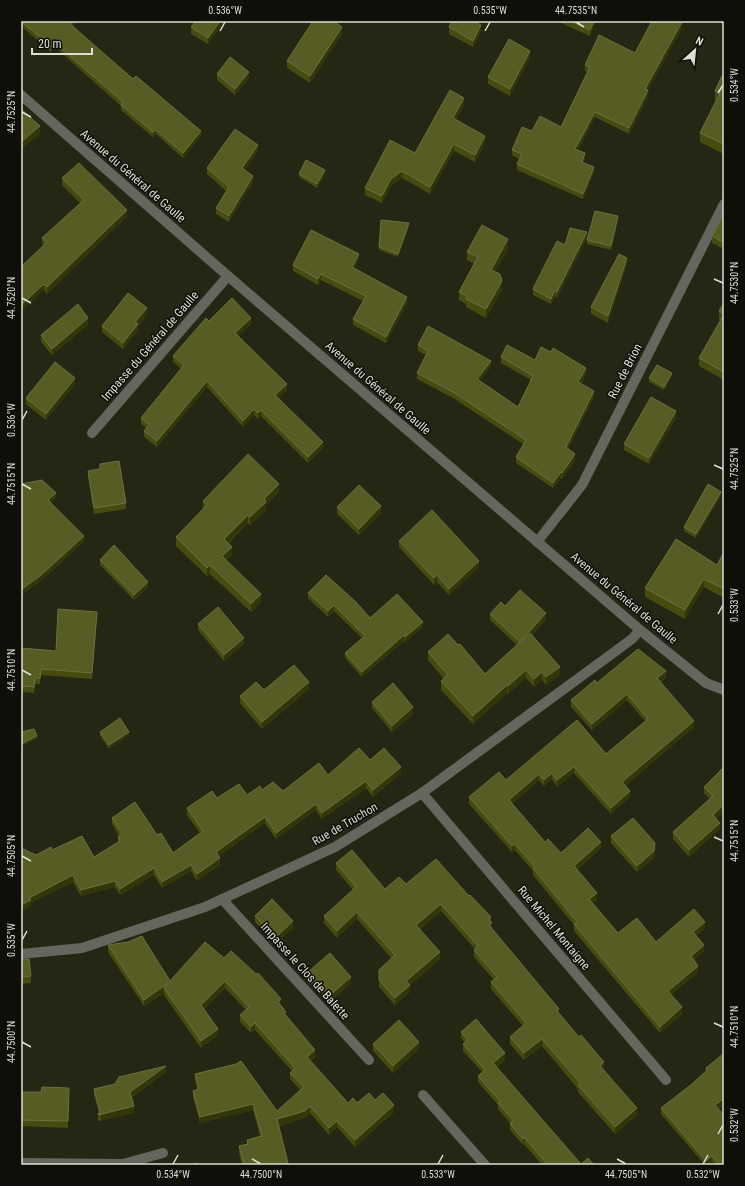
<svg xmlns="http://www.w3.org/2000/svg" width="745" height="1186" font-family="'Roboto Condensed',sans-serif">
<rect width="100%" height="100%" fill="#252715"/>
<g fill="none" stroke-linecap="round" stroke-linejoin="round">
<g stroke="#65675e" stroke-width="10">
<polyline points="21,95 228,276 640,630 706,683 724,690"/>
<polyline points="92,433 228,276"/>
<polyline points="537,542 582,485 724,204"/>
<polyline points="422,793 666,1080"/>
<polyline points="222,899 369,1060"/>
<polyline points="21,954 82,948 205,907 335,847 422,793 632,639 640,630"/>
<polyline points="423,1095 485,1165"/>
<polyline points="21,1163 123,1164 163,1153"/>
</g>
</g>
<g fill="#474b0f">
<polygon points="21,21 77,21 73,26 133,79 201,136 183,158 156,134 153,137 121,110 121,106 55,47 51,52 21,26"/>
<polygon points="196,21 224,21 208,44 191,34 191,27"/>
<polygon points="557,21 596,21 590,36"/>
<polygon points="718,21 724,21 724,25"/>
<polygon points="449,27 481,32 473,47 449,34"/>
<polygon points="682,28 648,90 648,96 629,134 595,117 578,150 585,159 583,163 594,173 583,199 517,170 517,164 519,159 512,155 512,150 532,131 561,127 587,72 585,71 585,65 635,53"/>
<polygon points="342,34 310,83 287,68 287,61"/>
<polygon points="530,58 510,96 488,84 488,77"/>
<polygon points="217,74 249,78 235,95 217,80"/>
<polygon points="724,77 724,154 700,142 700,133 716,101 715,100 715,91"/>
<polygon points="464,105 456,120 485,143 475,162 454,151 430,194 402,178 391,186 382,203 365,195 365,188 415,153"/>
<polygon points="258,151 245,170 253,182 229,222 216,214 216,208 226,191 207,174 207,168"/>
<polygon points="325,173 317,188 299,177 299,174"/>
<polygon points="62,178 127,216 47,294 44,290 43,245 42,244 42,238 80,203 62,185"/>
<polygon points="724,214 724,249 712,243 712,236"/>
<polygon points="618,220 611,250 587,244 587,240"/>
<polygon points="409,226 398,257 379,250 379,247"/>
<polygon points="587,238 557,298 555,296 551,304 533,295 533,289 565,245"/>
<polygon points="508,248 495,272 502,290 486,318 466,307 466,304 459,300 459,292 474,264 467,260 467,252"/>
<polygon points="359,260 354,268 407,303 386,343 353,325 353,319 363,301 321,280 318,285 293,271 293,265"/>
<polygon points="627,264 608,323 591,314 591,307"/>
<polygon points="724,303 724,380 699,366 699,358 721,320 719,319 719,311"/>
<polygon points="147,314 138,326 138,331 123,349 102,332 102,326"/>
<polygon points="209,321 251,324 238,336 287,390 278,398 323,448 308,463 261,416 258,419 254,415 243,427 207,387 157,447 144,437 144,431 146,428 141,424 141,418 181,369 173,362 173,356"/>
<polygon points="88,325 52,355 41,342 41,335"/>
<polygon points="418,345 491,366 480,381 518,407 531,380 501,363 501,357 535,360 586,374 581,384 594,397 568,449 575,460 562,479 561,478 553,488 516,463 516,457 523,444 453,398 417,379 417,373 426,355 418,351"/>
<polygon points="672,376 664,390 649,382 649,378"/>
<polygon points="75,384 46,420 26,404 26,398"/>
<polygon points="676,418 649,464 624,450 624,444"/>
<polygon points="100,464 126,503 126,509 94,514 88,477 88,471 100,469"/>
<polygon points="279,492 266,505 266,510 250,525 248,523 229,543 232,555 226,560 261,602 251,612 210,574 207,576 176,546 176,537 203,510 203,501"/>
<polygon points="721,495 696,538 684,531 684,527"/>
<polygon points="337,507 381,513 359,535 337,514"/>
<polygon points="399,541 479,567 449,595 437,582 434,585 399,547"/>
<polygon points="724,552 724,598 704,587 685,619 645,597 645,588 717,565"/>
<polygon points="100,560 148,587 134,600 100,565"/>
<polygon points="308,593 370,618 423,627 405,642 404,641 362,677 345,658 345,653 362,638 334,611 328,617 308,598"/>
<polygon points="505,606 546,620 532,635 560,675 546,685 542,680 534,687 526,678 508,694 507,693 473,724 441,690 441,681 444,679 428,660 428,652 458,645 485,674 517,645 490,620 490,614"/>
<polygon points="97,618 92,679 41,675 40,684 35,684 34,693 21,692 21,648 56,651"/>
<polygon points="198,624 244,644 224,661 198,630"/>
<polygon points="666,677 661,682 694,727 626,785 630,797 611,814 574,773 557,787 552,779 544,786 539,780 512,804 545,842 561,853 601,848 577,870 597,899 592,903 618,933 656,942 705,928 696,936 704,951 694,960 698,972 671,995 682,1014 660,1033 574,931 574,925 533,875 533,871 515,850 512,852 469,804 469,797 506,780 606,754 645,721 627,700 592,730 571,707 571,700 597,683"/>
<polygon points="309,689 262,729 240,703 240,696 264,690"/>
<polygon points="372,702 413,714 392,732 372,708"/>
<polygon points="100,732 129,735 109,749 100,735"/>
<polygon points="370,760 401,773 373,797 366,788 322,819 316,810 276,839 265,823 219,856 220,865 197,881 191,871 162,888 154,875 120,895 115,887 81,896 73,882 31,903 31,906 21,911 36,855 52,850 94,857 118,843 118,837 119,836 112,824 112,818 157,835 173,853 200,833 187,815 187,808 217,798 247,795 262,790 283,791 328,775"/>
<polygon points="724,767 724,811 716,819 720,829 689,857 673,839 673,832 710,799 704,793 704,787"/>
<polygon points="611,836 655,849 654,858 637,872 611,843"/>
<polygon points="336,863 385,889 406,884 491,921 492,929 559,1014 604,1069 604,1070 637,1115 615,1134 578,1092 578,1089 542,1046 524,1060 510,1044 510,1037 523,1026 491,989 491,982 494,980 474,957 474,950 475,949 441,911 420,929 440,959 410,985 410,992 395,1005 379,987 379,970 392,959 357,919 337,938 324,923 324,916 353,890 336,870"/>
<polygon points="255,916 293,928 275,944 255,922"/>
<polygon points="108,945 170,981 224,958 281,1006 286,1016 315,1057 310,1061 348,1103 357,1103 375,1100 394,1112 355,1147 337,1127 329,1135 310,1113 305,1118 279,1126 288,1165 242,1165 239,1153 239,1146 247,1144 247,1140 260,1136 253,1110 200,1123 193,1097 193,1091 197,1089 195,1081 195,1074 277,1111 300,1090 290,1079 290,1073 292,1071 255,1030 251,1033 240,1022 240,1015 246,1010 225,988 204,1009 218,1035 201,1048 164,995 164,993 144,1006 108,952"/>
<polygon points="21,960 31,976 31,983 21,984"/>
<polygon points="307,973 351,983 329,1003 307,979"/>
<polygon points="461,1032 505,1060 497,1067 581,1164 594,1165 542,1165 524,1144 523,1145 510,1130 510,1123 498,1109 498,1105 478,1082 478,1076 482,1072 463,1051 463,1044 465,1043 461,1038"/>
<polygon points="373,1044 419,1049 393,1073 373,1051"/>
<polygon points="724,1056 724,1104 718,1109 724,1165 714,1165 712,1162 708,1165 705,1165 661,1114 661,1108 692,1084 706,1072 706,1068"/>
<polygon points="166,1072 132,1097 134,1113 98,1121 98,1115 99,1113 94,1095 94,1089"/>
<polygon points="69,1088 68,1128 21,1126 21,1092 41,1092"/>
</g>
<g fill="#333608">
<polygon points="73,21 77,21 70,29 70,24"/>
<polygon points="220,21 224,21 208,44 208,38"/>
<polygon points="594,21 596,21 590,36 590,30"/>
<polygon points="682,22 682,28 648,90 648,96 629,134 629,128 645,89"/>
<polygon points="481,25 481,32 473,47 473,41"/>
<polygon points="342,27 342,34 310,83 310,76"/>
<polygon points="55,43 55,47 51,52 51,47"/>
<polygon points="530,51 530,58 510,96 510,89"/>
<polygon points="249,72 249,78 235,95 235,89"/>
<polygon points="464,98 464,105 453,125 453,118"/>
<polygon points="595,112 595,117 575,155 575,149"/>
<polygon points="40,126 40,134 21,150 21,142"/>
<polygon points="156,130 156,134 153,137 153,132"/>
<polygon points="201,131 201,136 183,158 183,153"/>
<polygon points="485,136 485,143 475,162 475,155"/>
<polygon points="454,144 454,151 430,194 430,187"/>
<polygon points="258,145 258,151 242,174 242,168"/>
<polygon points="585,153 585,159 582,168 582,162"/>
<polygon points="594,167 594,173 583,199 583,194"/>
<polygon points="325,170 325,173 317,188 317,184"/>
<polygon points="402,171 402,178 391,186 382,203 382,196 391,179"/>
<polygon points="253,176 253,182 229,222 229,216"/>
<polygon points="127,210 127,216 47,294 47,287"/>
<polygon points="618,216 618,220 611,250 611,246"/>
<polygon points="409,223 409,226 398,257 398,254"/>
<polygon points="587,232 587,238 557,298 557,292"/>
<polygon points="508,239 508,248 491,279 491,270"/>
<polygon points="359,254 359,260 352,273 352,267"/>
<polygon points="627,258 627,264 608,323 608,316"/>
<polygon points="321,274 321,280 318,285 318,279"/>
<polygon points="502,281 502,290 486,318 486,309"/>
<polygon points="44,284 44,290 21,311 21,305"/>
<polygon points="555,290 555,296 551,304 551,299"/>
<polygon points="407,297 407,303 386,343 386,337"/>
<polygon points="147,308 147,314 138,326 138,331 123,349 123,343 135,322"/>
<polygon points="88,318 88,325 52,355 52,349"/>
<polygon points="251,318 251,324 235,339 235,333"/>
<polygon points="491,361 491,366 477,385 477,379"/>
<polygon points="586,368 586,374 578,388 578,382"/>
<polygon points="672,373 672,376 664,390 664,387"/>
<polygon points="75,378 75,384 46,420 46,414"/>
<polygon points="207,381 207,387 157,447 157,441"/>
<polygon points="287,384 287,390 275,401 275,395"/>
<polygon points="594,391 594,397 566,453 566,447"/>
<polygon points="254,409 254,415 243,427 243,421"/>
<polygon points="261,410 261,416 258,419 258,413"/>
<polygon points="676,411 676,418 649,464 649,458"/>
<polygon points="323,442 323,448 308,463 308,457"/>
<polygon points="575,454 575,460 562,479 562,473"/>
<polygon points="561,472 561,478 553,488 553,483"/>
<polygon points="279,484 279,492 266,505 266,510 250,525 250,517 264,499"/>
<polygon points="721,492 721,495 696,538 696,534"/>
<polygon points="56,493 56,498 48,506 48,500"/>
<polygon points="381,506 381,513 359,535 359,529"/>
<polygon points="248,515 248,523 224,547 224,539"/>
<polygon points="84,536 84,542 41,581 21,596 21,590"/>
<polygon points="232,547 232,555 222,565 222,556"/>
<polygon points="479,561 479,567 449,595 449,589"/>
<polygon points="210,565 210,574 207,576 207,568"/>
<polygon points="437,575 437,582 434,585 434,578"/>
<polygon points="704,579 704,587 685,619 685,610"/>
<polygon points="148,582 148,587 134,600 134,595"/>
<polygon points="261,594 261,602 251,612 251,604"/>
<polygon points="334,605 334,611 328,617 328,611"/>
<polygon points="97,612 97,618 92,679 92,673"/>
<polygon points="546,613 546,620 520,648 520,642"/>
<polygon points="423,622 423,627 405,642 405,637"/>
<polygon points="404,635 404,641 362,677 362,672"/>
<polygon points="244,638 244,644 224,661 224,655"/>
<polygon points="560,667 560,675 546,685 546,677"/>
<polygon points="526,670 526,678 508,694 508,686"/>
<polygon points="666,671 666,677 657,684 657,678"/>
<polygon points="542,672 542,680 534,687 534,679"/>
<polygon points="309,682 309,689 262,729 262,722"/>
<polygon points="507,685 507,693 473,724 473,716"/>
<polygon points="627,694 627,700 592,730 592,724"/>
<polygon points="413,707 413,714 392,732 392,726"/>
<polygon points="694,721 694,727 622,788 622,782"/>
<polygon points="129,732 129,735 109,749 109,745"/>
<polygon points="37,736 37,739 21,747 21,744"/>
<polygon points="401,767 401,773 373,797 373,790"/>
<polygon points="574,767 574,773 557,787 557,780"/>
<polygon points="552,773 552,779 544,786 544,780"/>
<polygon points="539,774 539,780 509,807 509,800"/>
<polygon points="366,781 366,788 322,819 322,813"/>
<polygon points="630,791 630,797 611,814 611,808"/>
<polygon points="316,804 316,810 276,839 276,833"/>
<polygon points="724,804 724,811 713,822 713,815"/>
<polygon points="265,817 265,823 216,858 216,852"/>
<polygon points="720,823 720,829 689,857 689,850"/>
<polygon points="601,842 601,848 574,872 574,866"/>
<polygon points="655,843 654,858 637,872 637,866"/>
<polygon points="515,844 515,850 512,852 512,846"/>
<polygon points="220,858 220,865 197,881 197,874"/>
<polygon points="191,865 191,871 162,888 162,882"/>
<polygon points="154,868 154,875 120,895 120,889"/>
<polygon points="73,875 73,882 31,903 31,906 21,911 21,905 29,898"/>
<polygon points="115,881 115,887 81,896 81,890"/>
<polygon points="597,893 597,899 589,906 589,899"/>
<polygon points="441,904 441,911 416,932 416,925"/>
<polygon points="357,912 357,919 337,938 337,931"/>
<polygon points="491,917 491,924 492,923 492,930 489,932 489,919"/>
<polygon points="293,921 293,928 275,944 275,938"/>
<polygon points="705,922 705,928 693,938 693,932"/>
<polygon points="704,945 704,951 691,963 691,956"/>
<polygon points="440,952 440,959 406,988 406,981"/>
<polygon points="698,966 698,972 668,998 668,991"/>
<polygon points="351,977 351,983 329,1003 329,996"/>
<polygon points="225,981 225,988 201,1012 201,1005"/>
<polygon points="168,983 164,988 164,993 144,1006 144,1000"/>
<polygon points="410,985 410,992 395,1005 395,998"/>
<polygon points="281,999 281,1006 278,1002"/>
<polygon points="682,1007 682,1014 660,1033 660,1027"/>
<polygon points="559,1009 559,1015 557,1011"/>
<polygon points="255,1023 255,1030 251,1033 251,1027"/>
<polygon points="218,1029 218,1035 201,1048 201,1041"/>
<polygon points="542,1039 542,1046 524,1060 524,1053"/>
<polygon points="419,1042 419,1049 393,1073 393,1066"/>
<polygon points="315,1050 315,1057 307,1064 307,1057"/>
<polygon points="505,1053 505,1060 493,1069 493,1063"/>
<polygon points="604,1062 604,1069 600,1073 600,1066"/>
<polygon points="166,1066 166,1072 130,1098 130,1092"/>
<polygon points="724,1098 724,1104 715,1112 715,1105"/>
<polygon points="253,1104 253,1110 200,1123 200,1117"/>
<polygon points="394,1105 394,1112 355,1147 355,1140"/>
<polygon points="134,1106 134,1113 101,1121 101,1115"/>
<polygon points="310,1106 310,1113 305,1118 277,1126 277,1119"/>
<polygon points="637,1108 637,1115 615,1134 615,1127"/>
<polygon points="337,1121 337,1127 329,1135 329,1128"/>
<polygon points="524,1137 524,1144 523,1145 523,1139"/>
<polygon points="712,1156 712,1162 708,1165 706,1165 706,1161"/>
<polygon points="288,1163 288,1165 280,1165"/>
</g>
<g fill="#575b24" stroke="#6c703f">
<polygon points="21,21 73,21 70,24 133,79 136,76 201,131 183,153 156,130 153,132 121,105 123,102 55,43 51,47"/>
<polygon points="196,21 220,21 208,38 191,27"/>
<polygon points="313,21 333,21 342,27 310,76 287,61"/>
<polygon points="452,21 472,21 481,25 473,41 449,27"/>
<polygon points="570,21 594,21 590,30"/>
<polygon points="652,21 679,21 682,22 645,89 648,90 629,128 595,112 575,149 585,153 582,162 594,167 583,194 517,164 522,154 512,150 522,127 532,131 540,116 561,127 590,67 585,65 599,35 635,53"/>
<polygon points="509,39 530,51 510,89 488,77"/>
<polygon points="230,57 249,72 235,89 217,74"/>
<polygon points="722,76 724,77 724,144 700,133 720,93 715,91"/>
<polygon points="450,90 464,98 453,118 485,136 475,155 454,144 430,187 402,171 391,179 382,196 365,188 390,140 415,153"/>
<polygon points="21,109 40,126 21,142"/>
<polygon points="235,129 258,145 242,168 253,176 229,216 216,208 229,187 207,168"/>
<polygon points="306,160 325,170 317,184 299,174"/>
<polygon points="79,163 127,210 47,287 44,284 21,305 21,267 47,242 42,238 84,200 62,178"/>
<polygon points="595,211 618,216 611,246 587,240"/>
<polygon points="724,214 724,243 712,236"/>
<polygon points="381,220 409,223 398,254 379,247"/>
<polygon points="482,225 508,239 491,270 500,274 502,281 486,309 466,299 467,296 459,292 478,257 467,252"/>
<polygon points="570,228 587,232 557,292 555,290 551,299 533,289 557,241 565,245"/>
<polygon points="311,230 359,254 352,267 407,297 386,337 353,319 366,296 321,274 318,279 293,265"/>
<polygon points="619,254 627,258 608,316 591,307"/>
<polygon points="128,293 147,308 135,322 138,324 123,343 102,326"/>
<polygon points="232,298 251,318 235,333 287,384 275,395 323,442 308,457 261,410 258,413 254,409 243,421 207,381 157,441 144,431 149,425 141,418 184,365 173,356 206,318 209,321"/>
<polygon points="724,303 724,314 719,311"/>
<polygon points="78,304 88,318 52,349 41,335"/>
<polygon points="724,314 724,372 699,358"/>
<polygon points="428,326 491,361 477,379 518,407 533,376 501,357 507,345 535,360 541,347 551,352 553,348 586,368 578,382 594,391 566,447 575,454 562,473 561,472 553,483 516,457 526,440 453,392 417,373 428,351 418,345"/>
<polygon points="55,362 75,378 46,414 26,398"/>
<polygon points="657,365 672,373 664,387 649,378"/>
<polygon points="651,397 676,411 649,458 624,444"/>
<polygon points="248,454 279,484 264,499 266,502 250,517 248,515 224,539 232,547 222,556 261,594 251,604 210,565 207,568 176,537 207,505 203,501"/>
<polygon points="119,461 126,503 94,508 88,471 100,469 100,464"/>
<polygon points="42,480 56,493 48,500 84,536 41,575 21,590 21,484"/>
<polygon points="708,484 721,492 696,534 684,527"/>
<polygon points="359,485 381,506 359,529 337,507"/>
<polygon points="432,510 479,561 449,589 437,575 434,578 399,541"/>
<polygon points="676,539 717,565 724,552 724,589 704,579 685,610 645,588"/>
<polygon points="114,545 148,582 134,595 100,560"/>
<polygon points="326,575 356,602 370,618 397,594 423,622 405,637 404,635 362,672 345,653 365,636 334,605 328,611 308,593"/>
<polygon points="520,590 546,613 520,642 490,614 501,602 505,606"/>
<polygon points="218,607 244,638 224,655 198,624"/>
<polygon points="58,609 97,612 92,673 41,669 40,678 35,678 34,687 21,686 21,648 56,651"/>
<polygon points="530,633 560,667 546,677 542,672 534,679 526,670 508,686 507,685 473,716 441,681 448,675 428,652 448,634 458,645 460,644 485,674"/>
<polygon points="638,649 666,671 657,678 694,721 622,782 630,791 611,808 574,767 557,780 552,773 544,780 539,774 509,800 545,842 548,839 561,853 588,828 601,842 574,866 597,893 589,899 618,933 637,918 656,942 694,909 705,922 693,932 704,945 691,956 698,966 668,991 682,1007 660,1027 574,924 577,922 533,868 535,867 515,844 512,846 469,797 499,772 506,780 577,720 606,754 648,719 627,694 592,724 571,700 595,680 597,683"/>
<polygon points="294,665 309,682 262,722 240,696 256,682 264,690"/>
<polygon points="393,683 413,707 392,726 372,702"/>
<polygon points="120,718 129,732 109,745 100,732"/>
<polygon points="34,729 37,736 21,744 21,732"/>
<polygon points="359,748 370,760 384,748 401,767 373,790 366,781 322,813 316,804 276,833 265,817 216,852 220,858 197,874 191,865 162,882 154,868 120,889 115,881 81,890 73,875 29,898 31,900 21,905 21,848 36,855 51,847 52,850 82,836 94,857 120,841 118,837 122,834 112,818 135,802 157,835 161,833 173,853 203,831 187,808 212,791 217,798 239,784 247,795 260,786 262,790 273,782 283,791 319,763 328,775"/>
<polygon points="724,767 724,804 713,815 720,823 689,850 673,832 713,796 704,787"/>
<polygon points="633,818 655,843 654,851 637,866 611,836"/>
<polygon points="352,850 385,889 399,877 406,884 436,859 469,896 470,895 491,917 489,919 492,923 489,925 559,1009 557,1011 579,1037 581,1035 604,1062 600,1066 637,1108 615,1127 578,1085 580,1083 542,1039 524,1053 510,1037 526,1023 491,982 497,977 474,950 478,946 441,904 416,925 440,952 406,981 410,985 395,998 379,980 379,970 395,955 357,912 337,931 324,916 356,887 336,863"/>
<polygon points="272,899 293,921 275,938 255,916"/>
<polygon points="142,936 170,981 205,942 224,958 231,951 256,974 258,973 281,999 278,1002 286,1012 284,1013 315,1050 307,1057 348,1103 353,1098 357,1103 369,1093 375,1100 383,1093 394,1105 355,1140 337,1121 329,1128 310,1106 305,1111 277,1119 288,1163 280,1165 244,1165 239,1146 248,1144 247,1140 262,1136 253,1104 200,1117 193,1091 199,1089 195,1074 236,1064 241,1061 277,1111 304,1087 290,1073 295,1068 255,1023 251,1027 240,1015 249,1007 225,981 201,1005 218,1029 201,1041 164,988 168,983 144,1000 108,945 128,942"/>
<polygon points="330,953 351,977 329,996 307,973"/>
<polygon points="29,959 31,976 21,977 21,960"/>
<polygon points="476,1019 505,1053 493,1063 581,1164 588,1158 594,1165 548,1165 524,1137 523,1139 510,1124 513,1120 498,1103 500,1101 478,1076 485,1070 463,1044 468,1040 461,1032"/>
<polygon points="399,1020 419,1042 393,1066 373,1044"/>
<polygon points="723,1054 724,1056 724,1098 715,1105 724,1115 724,1165 720,1165 712,1156 706,1161 661,1108 692,1084 707,1070 706,1068"/>
<polygon points="166,1066 130,1092 134,1106 98,1115 100,1111 94,1089 115,1084 119,1077"/>
<polygon points="42,1087 69,1088 68,1121 21,1120 21,1092 41,1092"/>
<polygon points="198,1163 199,1165 191,1165"/>
</g>
<path fill="none" stroke="#dddfd3" stroke-width="1.5" d="M576,22L584,27M220,31L225,22M485,31L490,22M718,93L723,85M22,112L31,117M714,279L723,283M22,298L31,303M22,420L27,411M714,465L723,469M22,484L31,489M718,614L723,605M22,670L31,675M714,837L723,841M22,856L31,861M22,940L27,931M714,1023L723,1027M22,1042L31,1047M718,1134L723,1125M252,1159L261,1164M617,1159L626,1164M173,1164L178,1155M438,1164L443,1155M703,1164L708,1155"/>
<g text-anchor="middle" stroke-width="3" stroke-linejoin="round" paint-order="stroke">
<g font-size="12" fill="#dddfd3" stroke="#0e0f08">
<text transform="translate(133 176) rotate(41)" y="4">Avenue du Général de Gaulle</text>
<text transform="translate(150 346) rotate(-49)" y="4">Impasse du Général de Gaulle</text>
<text transform="translate(625 371) rotate(-63)" y="4">Rue de Brion</text>
<text transform="translate(378 388) rotate(41)" y="4">Avenue du Général de Gaulle</text>
<text transform="translate(624 598) rotate(40)" y="4">Avenue du Général de Gaulle</text>
<text transform="translate(345 824) rotate(-30)" y="4">Rue de Truchon</text>
<text transform="translate(554 928) rotate(50)" y="4">Rue Michel Montaigne</text>
<text transform="translate(305 971) rotate(48)" y="4">Impasse le Clos de Balette</text>
</g>
</g>
<rect width="745" height="1186" fill="none" stroke="#0e0f08" stroke-width="44"/>
<g transform="translate(695 50) rotate(27)" stroke="#0e0f08" stroke-width="3" paint-order="stroke">
<path d="M0-3L7 15L0 10L-7 15Z" fill="#dddfd3"/>
<text y="-6" font-size="11" font-weight="bold" text-anchor="middle" fill="#dddfd3">N</text>
</g>
<path d="M32 48v6h60v-6" fill="none" stroke="#dddfd3" stroke-width="2"/>
<text x="38" y="48" font-size="12" fill="#dddfd3" stroke="#0e0f08" stroke-width="3" paint-order="stroke">20 m</text>
<rect x="22" y="22" width="701" height="1142" fill="none" stroke="#dddfd3" stroke-width="1.5"/>
<g font-size="10" text-anchor="middle" fill="#dddfd3">
<text x="225" y="14">0.536°W</text>
<text x="490" y="14">0.535°W</text>
<text x="576" y="14">44.7535°N</text>
<text transform="translate(734 85) rotate(-90)" y="4">0.534°W</text>
<text transform="translate(11 112) rotate(-90)" y="4">44.7525°N</text>
<text transform="translate(734 283) rotate(-90)" y="4">44.7530°N</text>
<text transform="translate(11 298) rotate(-90)" y="4">44.7520°N</text>
<text transform="translate(11 420) rotate(-90)" y="4">0.536°W</text>
<text transform="translate(734 469) rotate(-90)" y="4">44.7525°N</text>
<text transform="translate(11 484) rotate(-90)" y="4">44.7515°N</text>
<text transform="translate(734 605) rotate(-90)" y="4">0.533°W</text>
<text transform="translate(11 670) rotate(-90)" y="4">44.7510°N</text>
<text transform="translate(734 841) rotate(-90)" y="4">44.7515°N</text>
<text transform="translate(11 856) rotate(-90)" y="4">44.7505°N</text>
<text transform="translate(11 940) rotate(-90)" y="4">0.535°W</text>
<text transform="translate(734 1027) rotate(-90)" y="4">44.7510°N</text>
<text transform="translate(11 1042) rotate(-90)" y="4">44.7500°N</text>
<text transform="translate(734 1125) rotate(-90)" y="4">0.532°W</text>
<text x="173" y="1178">0.534°W</text>
<text x="261" y="1178">44.7500°N</text>
<text x="438" y="1178">0.533°W</text>
<text x="626" y="1178">44.7505°N</text>
<text x="703" y="1178">0.532°W</text>
</g>
</svg>
